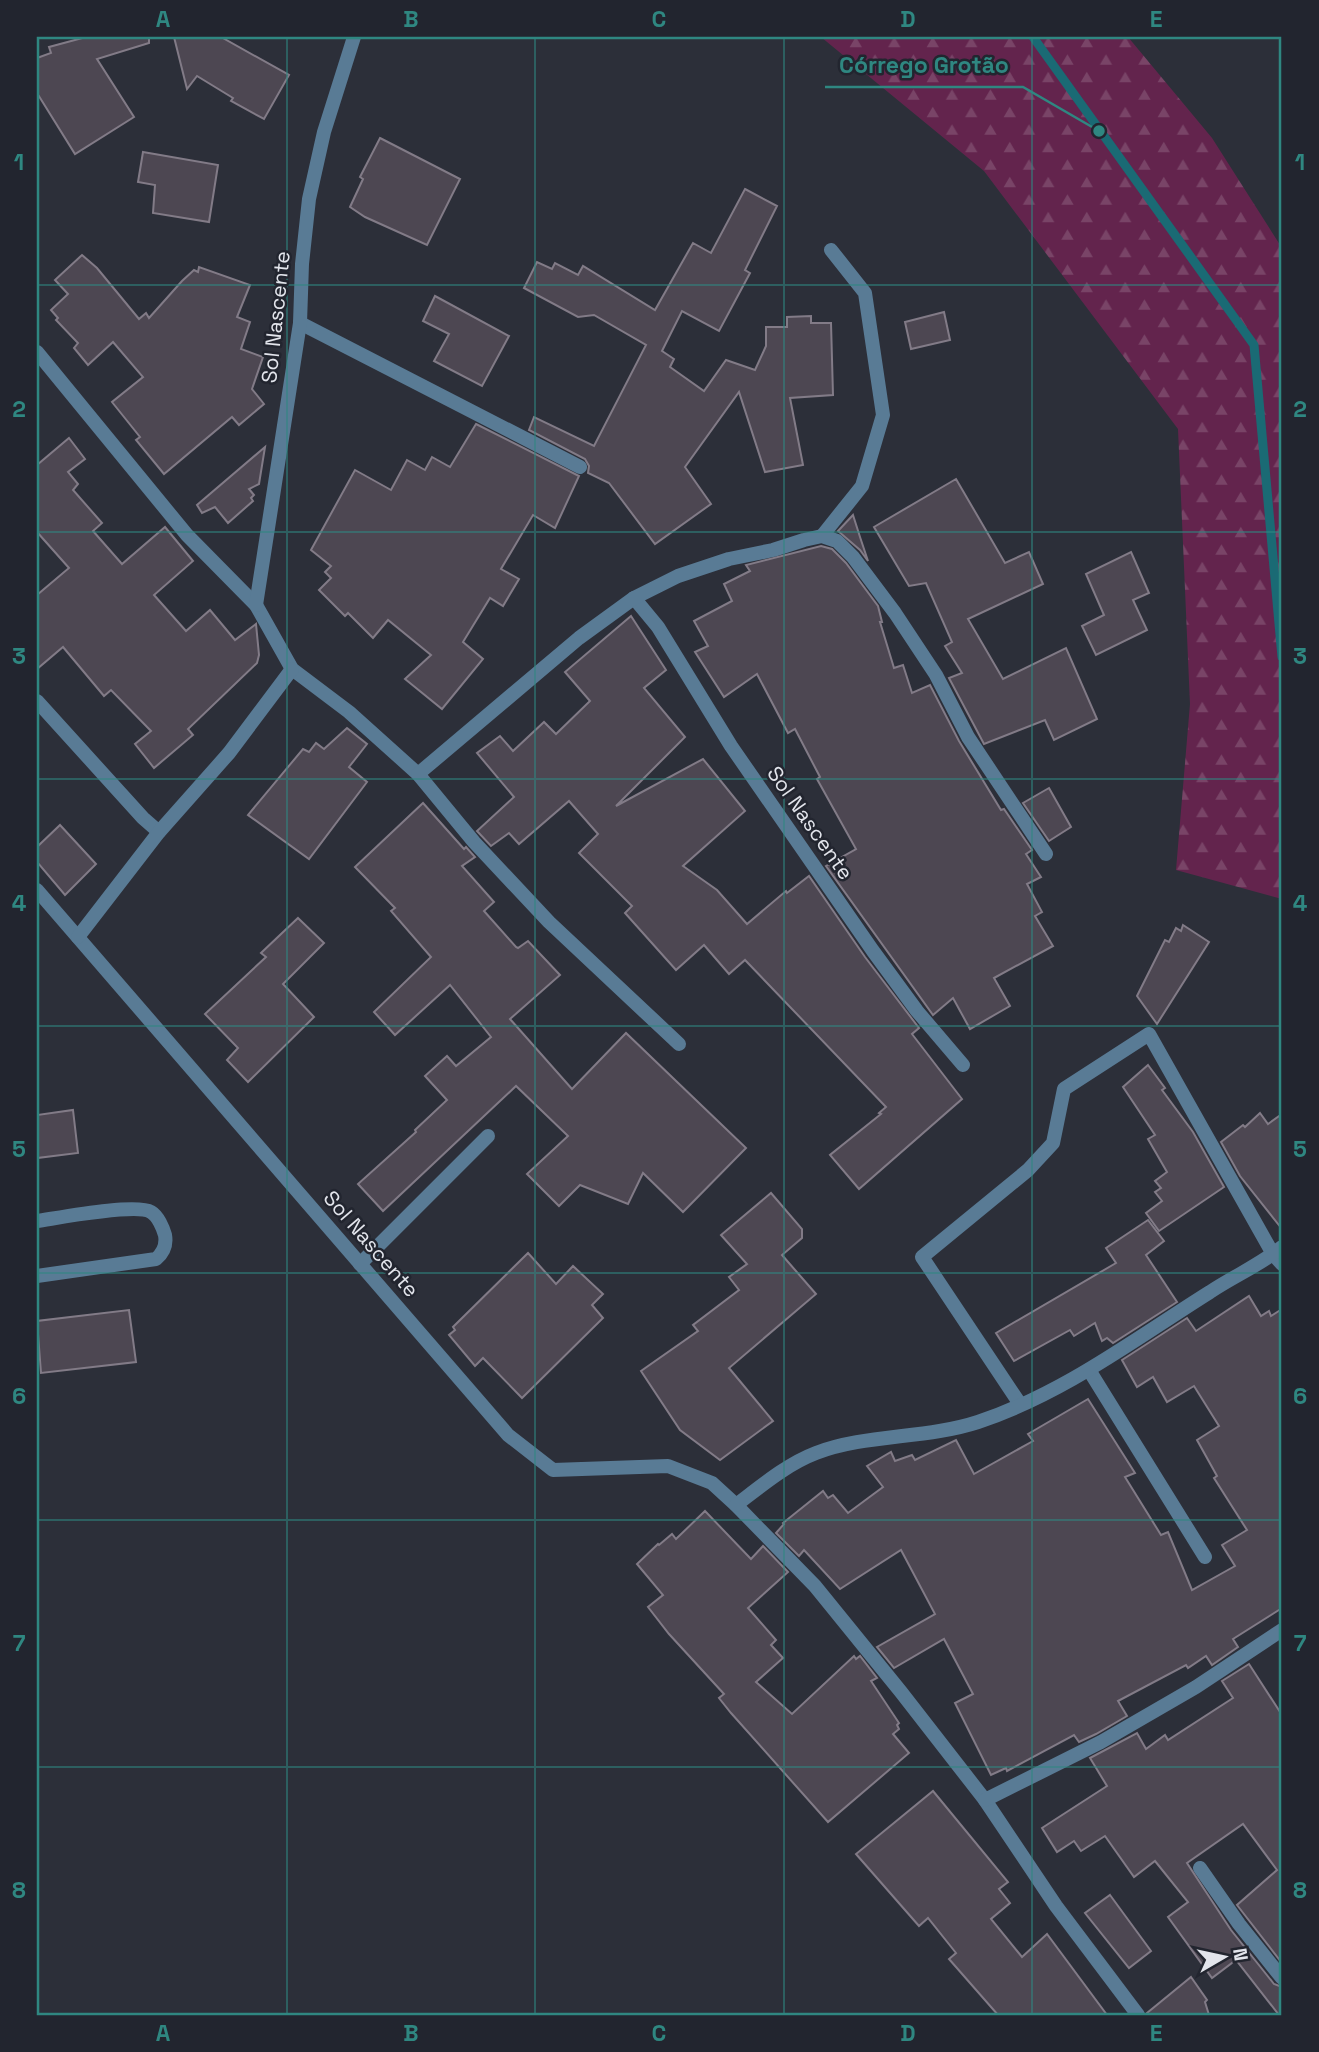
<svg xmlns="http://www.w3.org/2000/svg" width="1319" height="2052" font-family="'Space Grotesk',sans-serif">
<defs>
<pattern id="forest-firs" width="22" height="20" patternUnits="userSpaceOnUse" patternTransform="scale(1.75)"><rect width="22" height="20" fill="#63244d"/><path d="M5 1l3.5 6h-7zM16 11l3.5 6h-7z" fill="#794467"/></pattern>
</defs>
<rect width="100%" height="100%" fill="#2c2f39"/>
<polygon fill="url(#forest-firs)" points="821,37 1128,37 1212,138 1282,248 1282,899 1176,870 1190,704 1178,429 984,171"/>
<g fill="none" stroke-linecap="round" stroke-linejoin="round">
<polyline stroke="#1a6a74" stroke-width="9" points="1033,37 1254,345 1282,657"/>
</g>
<g fill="#4d4752" stroke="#827b87" stroke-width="2">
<polygon points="86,37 149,37 149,43 97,59 134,117 75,154 37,93 37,58 51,53 49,47"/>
<polygon points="174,37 221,37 289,75 264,119 231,101 233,98 197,76 187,89"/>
<polygon points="380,138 460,179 427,245 365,217 350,207 363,179 360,177"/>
<polygon points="143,152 218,165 209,222 153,213 155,185 138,182"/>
<polygon points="745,189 777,206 745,270 750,273 719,331 682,311 662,351 674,359 670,367 704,391 726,360 755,370 766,346 766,327 787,327 787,317 811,316 811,323 831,323 833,395 790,398 803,465 765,472 739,392 685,467 711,504 655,544 609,483 588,473 589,466 585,459 529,430 534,417 594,446 646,345 594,315 578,317 524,288 537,262 552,269 555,263 578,275 583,266 655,310 693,243 711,253"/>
<polygon points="82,255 97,268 139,319 146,313 149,318 182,281 194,270 198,272 199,267 250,285 237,317 250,322 241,349 263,357 252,389 264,404 239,425 232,417 164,474 136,440 140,437 112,402 143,377 113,342 88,365 74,348 78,343 56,320 58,318 51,310 68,294 55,280"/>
<polygon points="435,296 509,336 482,386 434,361 449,334 423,321"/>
<polygon points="944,312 950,340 911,349 905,322"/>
<polygon points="476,424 579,476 555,528 533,515 501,569 519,579 503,606 490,598 463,642 483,659 442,709 405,679 431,655 388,620 373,638 348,613 345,616 319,590 331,578 325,572 331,566 311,550 355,470 391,490 407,460 425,470 432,457 450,467"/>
<polygon points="69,438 85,459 68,472 78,484 73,490 102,523 93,531 122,564 165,527 193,561 154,595 186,631 210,610 235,640 256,624 259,655 257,663 188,729 193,735 154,768 135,744 151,731 111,690 104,696 63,647 37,669 37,595 69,568 37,532 37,465"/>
<polygon points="265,447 259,484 249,489 254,495 251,498 253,501 228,523 215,507 202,513 197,505"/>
<polygon points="956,479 1005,563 1029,552 1043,584 968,619 1003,679 1066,648 1097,719 1054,740 1045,720 984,744 949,678 962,673 945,646 952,642 926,583 909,586 874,527"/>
<polygon points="853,515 860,537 868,561 860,550 838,531"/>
<polygon points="821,546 832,549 846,563 878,606 882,622 880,622 894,668 903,665 912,693 930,685 959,741 1001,810 1004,809 1032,850 1026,854 1041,877 1027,884 1042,912 1035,916 1053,946 994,978 1010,1006 970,1029 953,998 933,1015 826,866 856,849 817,779 820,777 795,729 788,733 757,674 724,697 695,652 708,646 694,621 732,601 724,584 750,571 746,565"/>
<polygon points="1131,552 1149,593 1133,600 1147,630 1096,655 1082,626 1104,615 1086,574"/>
<polygon points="631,616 666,670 644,688 685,737 616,806 703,759 745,811 683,866 717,890 747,924 786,891 787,893 809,876 865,957 919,1028 912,1034 962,1099 859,1189 830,1155 881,1114 879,1113 886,1107 745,960 729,974 704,945 676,970 625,913 632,906 579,853 598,834 569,801 519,844 509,833 491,846 477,831 514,797 477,753 500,736 513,751 544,722 556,734 590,701 565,672"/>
<polygon points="347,728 367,744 349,767 367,782 309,859 248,815 303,749 309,752 316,743 324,749"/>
<polygon points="1049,788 1071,827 1049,841 1023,803"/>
<polygon points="423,803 464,849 466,847 475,857 462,866 494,902 484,911 516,947 518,948 528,941 560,975 510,1019 572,1089 626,1033 746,1148 683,1212 643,1173 628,1204 580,1185 559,1206 527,1174 568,1136 516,1086 383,1211 358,1184 416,1132 415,1130 447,1100 425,1076 447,1056 456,1066 491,1037 450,985 395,1035 374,1012 431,957 391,911 395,908 355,867"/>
<polygon points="60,825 96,864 65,895 37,862 37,847"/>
<polygon points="298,918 324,943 283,984 314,1017 248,1082 227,1060 238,1048 205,1014 266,957 261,953"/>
<polygon points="1183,925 1209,942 1157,1024 1137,996 1165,940 1169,942 1176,928 1181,931"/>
<polygon points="1148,1065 1165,1088 1162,1090 1193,1132 1224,1187 1159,1231 1146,1213 1162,1201 1155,1192 1161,1188 1155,1181 1167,1172 1148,1139 1155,1135 1123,1087"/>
<polygon points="73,1110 78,1153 37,1158 37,1115"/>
<polygon points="1260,1113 1268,1124 1282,1114 1282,1229 1240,1176 1221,1142 1243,1125 1245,1127"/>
<polygon points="771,1193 802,1229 802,1238 782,1255 816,1294 729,1368 773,1421 720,1460 680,1430 641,1371 698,1331 693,1325 739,1290 729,1277 747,1264 721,1235"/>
<polygon points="1148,1220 1164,1241 1146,1255 1177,1302 1113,1343 1107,1338 1102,1341 1095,1323 1074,1336 1070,1330 1014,1361 996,1333 1116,1263 1106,1248"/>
<polygon points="528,1253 556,1284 573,1266 603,1294 592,1305 603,1318 522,1398 483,1358 475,1366 449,1335 455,1330 453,1327"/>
<polygon points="1249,1296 1261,1316 1269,1311 1271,1316 1282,1309 1282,1608 1233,1639 1238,1647 1212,1665 1206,1656 1188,1668 1186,1665 1118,1701 1127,1716 1096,1734 1079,1742 1074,1735 1007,1771 1006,1768 991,1775 955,1703 973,1694 944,1639 894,1668 877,1647 935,1614 901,1550 840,1589 804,1550 799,1556 776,1533 784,1524 783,1523 823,1491 828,1498 833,1495 848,1513 883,1487 867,1466 891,1452 895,1461 912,1455 915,1460 956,1440 974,1474 1033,1441 1028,1434 1088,1399 1135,1473 1125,1477 1161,1535 1168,1532 1192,1590 1235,1566 1222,1545 1247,1530 1214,1478 1217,1476 1197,1440 1219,1426 1194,1386 1167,1402 1153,1377 1137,1387 1122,1360 1187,1318 1196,1331"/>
<polygon points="129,1310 136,1362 41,1373 37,1321"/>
<polygon points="705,1511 751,1559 763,1546 788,1572 748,1608 776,1640 771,1645 783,1658 756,1682 792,1714 854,1656 856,1659 860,1656 877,1678 871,1681 899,1723 897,1725 899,1729 893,1734 909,1753 828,1822 731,1713 719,1698 724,1694 669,1634 648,1607 663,1595 637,1564 658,1544 659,1545 672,1534 676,1539"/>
<polygon points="1249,1664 1282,1715 1282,1963 1237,1905 1277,1870 1243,1824 1187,1863 1231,1930 1274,1984 1282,1987 1282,2015 1279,2015 1236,1960 1212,1978 1168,1917 1188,1902 1155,1861 1134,1877 1105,1836 1081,1851 1074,1841 1057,1852 1042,1828 1107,1786 1090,1758 1137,1733 1146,1749 1165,1735 1168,1740 1233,1698 1222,1681"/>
<polygon points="933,1791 1008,1882 999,1889 1010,1903 991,1919 1022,1957 1047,1934 1107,2015 998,2015 949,1959 956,1953 928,1918 919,1926 856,1854"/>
<polygon points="1110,1895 1151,1951 1129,1968 1085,1913"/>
<polygon points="1191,1977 1207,2000 1205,2002 1209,2015 1147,2015 1147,2013"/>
</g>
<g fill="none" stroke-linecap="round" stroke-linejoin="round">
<path stroke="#597b95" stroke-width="14" d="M37,1221C58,1218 136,1203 151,1212C158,1216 163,1228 165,1235C167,1246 163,1253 156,1259L37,1276"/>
<g stroke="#597b95" stroke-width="14">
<polyline points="300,323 580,467"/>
<polyline points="37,352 187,535 256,605 292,669 349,712 418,774 474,842 549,922 679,1044"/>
<polyline points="822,536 862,486 883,415 865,293 831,250"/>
<polyline points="634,598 658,627 731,746 873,951 917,1011 963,1065"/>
<polyline points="256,605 300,323 302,264 309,199 324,132 354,37"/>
<polyline points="37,701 143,818 159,832"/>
<polyline points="418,774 579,638 634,598 678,576 729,559 773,550 804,540 822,536 837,541 853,557 895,613 936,675 968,737 1046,854"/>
<polyline points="37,890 508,1435 553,1470 668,1466 712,1483 736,1505 815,1586 901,1692 985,1800 1056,1906 1138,2015"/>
<polyline points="78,937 159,832 229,753 292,669"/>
<polyline points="360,1264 488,1136"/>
<polyline points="1089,1370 1205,1557"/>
<polyline points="1020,1404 922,1257 1028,1170 1053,1143 1064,1089 1149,1034 1273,1254 1282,1264"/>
<path d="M736,1505C761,1486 787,1464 816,1453C865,1434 926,1439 978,1422C1063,1394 1135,1339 1210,1292C1234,1276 1260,1265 1282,1247"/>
<polyline points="985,1800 1101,1742 1196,1687 1282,1630"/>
<polyline points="1200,1868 1239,1924 1282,1978"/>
</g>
</g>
<path fill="none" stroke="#2f8781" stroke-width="2" stroke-opacity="0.55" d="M287,37V2015M535,37V2015M784,37V2015M1032,37V2015M37,285H1282M37,532H1282M37,779H1282M37,1026H1282M37,1273H1282M37,1520H1282M37,1767H1282"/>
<g text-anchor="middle" stroke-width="5" stroke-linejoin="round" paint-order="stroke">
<g font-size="21" fill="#e3e5ec" stroke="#22252f">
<text transform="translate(276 317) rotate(-84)" y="7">Sol Nascente</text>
<text transform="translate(810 823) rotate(55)" y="7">Sol Nascente</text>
<text transform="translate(371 1244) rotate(49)" y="7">Sol Nascente</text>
</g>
</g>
<path fill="none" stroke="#2f8781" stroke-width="2.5" d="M1099 131L1023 87H825"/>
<circle fill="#2f8781" stroke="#22252f" stroke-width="2.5" cx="1099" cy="131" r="7"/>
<g font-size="23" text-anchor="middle" font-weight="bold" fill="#2f8781" stroke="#22252f" stroke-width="5" stroke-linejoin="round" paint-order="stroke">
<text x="924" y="73">Córrego Grotão</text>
</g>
<rect width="1319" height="2052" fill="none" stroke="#22252f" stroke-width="77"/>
<g transform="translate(1224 1957) rotate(81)" stroke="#22252f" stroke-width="5" paint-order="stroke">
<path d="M0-5L12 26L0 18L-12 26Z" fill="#e3e5ec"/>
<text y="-10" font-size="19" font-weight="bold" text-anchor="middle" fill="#e3e5ec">N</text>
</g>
<rect x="38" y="38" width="1242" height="1976" fill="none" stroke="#2f8781" stroke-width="2.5"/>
<g font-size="23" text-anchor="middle" font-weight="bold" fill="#2f8781">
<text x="163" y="27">A</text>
<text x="411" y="27">B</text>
<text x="659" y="27">C</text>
<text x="908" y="27">D</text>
<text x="1156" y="27">E</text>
<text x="19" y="170">1</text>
<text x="1300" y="170">1</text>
<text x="19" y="417">2</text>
<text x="1300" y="417">2</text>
<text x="19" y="664">3</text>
<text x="1300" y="664">3</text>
<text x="19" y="911">4</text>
<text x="1300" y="911">4</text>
<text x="19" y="1157">5</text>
<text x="1300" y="1157">5</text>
<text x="19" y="1404">6</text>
<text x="1300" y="1404">6</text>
<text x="19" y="1651">7</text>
<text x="1300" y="1651">7</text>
<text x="19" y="1898">8</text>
<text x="1300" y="1898">8</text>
<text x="163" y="2041">A</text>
<text x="411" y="2041">B</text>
<text x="659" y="2041">C</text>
<text x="908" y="2041">D</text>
<text x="1156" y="2041">E</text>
</g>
</svg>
